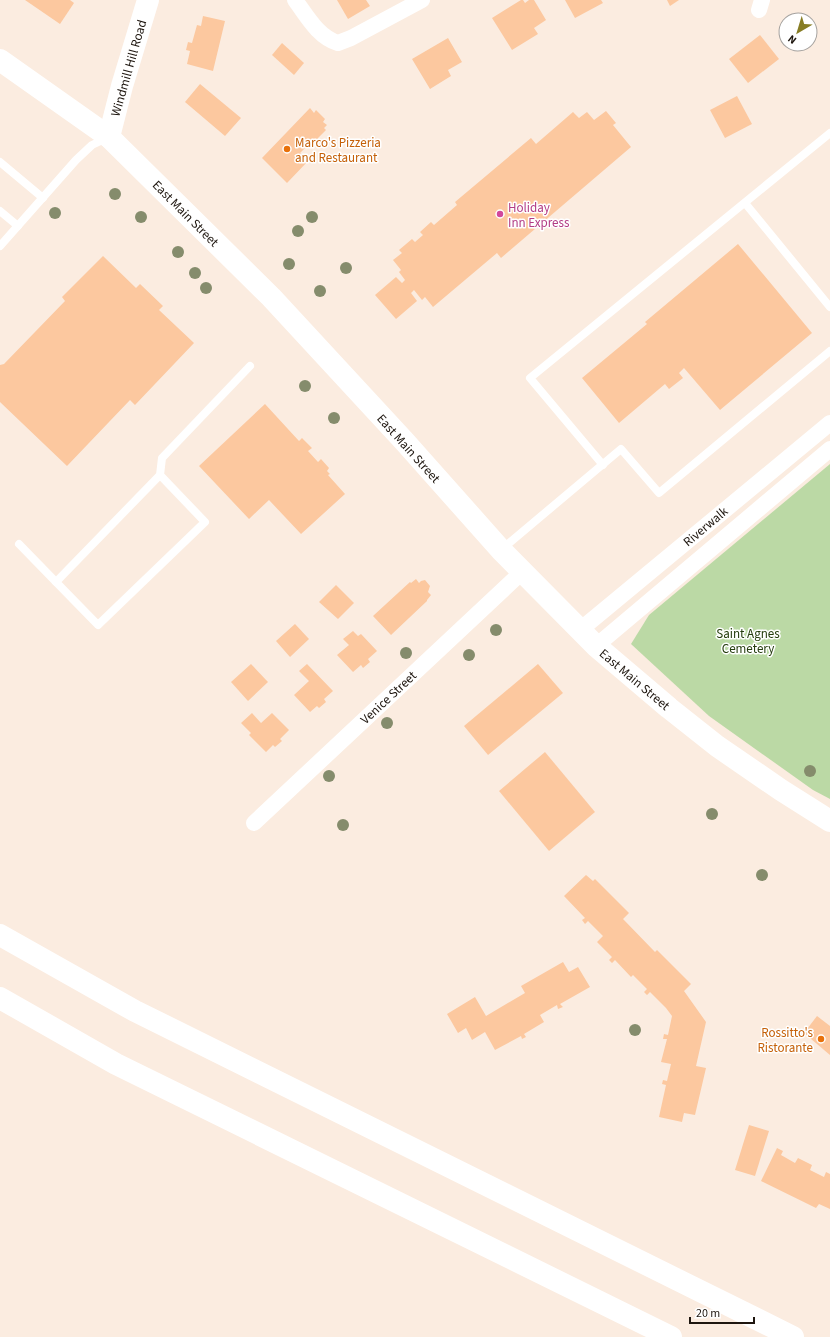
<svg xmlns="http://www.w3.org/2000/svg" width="830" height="1337" font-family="'Source Sans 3',sans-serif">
<rect width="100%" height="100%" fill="#fbece0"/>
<polygon fill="#bbd9a5" points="830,464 830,799 813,790 709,716 631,644 649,615"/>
<g fill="#fcc89f">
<polygon points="25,0 70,0 74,3 60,24"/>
<polygon points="337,0 366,0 370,6 348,19"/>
<polygon points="521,0 523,0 525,3 529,0 534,0 546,20 534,28 538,34 512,50 492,18"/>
<polygon points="565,0 601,0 603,3 575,18"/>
<polygon points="667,0 679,0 670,6"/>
<polygon points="203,16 225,21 213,71 187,64 190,51 186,50 188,42 192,43 197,25 201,26"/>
<polygon points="760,35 779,59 748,83 729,59"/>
<polygon points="448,38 462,62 448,70 451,76 430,89 412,59"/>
<polygon points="282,43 304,63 294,75 272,55"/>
<polygon points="200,84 241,118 225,136 185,102"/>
<polygon points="737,96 752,124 725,138 710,110"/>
<polygon points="310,108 314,113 316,110 325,119 323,122 327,125 324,128 326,130 312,144 310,143 300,153 308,161 287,183 262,158"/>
<polygon points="606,111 616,123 613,125 631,147 501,258 497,253 433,307 425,297 422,300 414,290 411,293 417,301 396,319 375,295 396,277 402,283 405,280 399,272 401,270 393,260 402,253 399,250 412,239 415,242 423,235 420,232 431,222 434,225 457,205 455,202 531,138 536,144 573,112 579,118 587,112 594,120"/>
<polygon points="738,244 812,333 720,410 684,368 679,373 683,378 669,389 665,384 619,423 582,378 647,324 645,322"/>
<polygon points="103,256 136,288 140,284 163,306 159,310 194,343 135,405 130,400 67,466 0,402 0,365 4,364 65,301 62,297"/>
<polygon points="265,404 299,441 302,438 312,448 308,451 318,462 321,459 329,468 327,471 330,474 328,475 345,494 301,534 269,500 249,519 199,466"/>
<polygon points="416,579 419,583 421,581 425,580 430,586 428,592 431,595 427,600 427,601 391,635 373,616 410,582 411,583"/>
<polygon points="336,585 354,603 338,619 319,602"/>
<polygon points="295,624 309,639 290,657 276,641"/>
<polygon points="353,631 358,636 361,634 377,651 368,659 370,662 363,668 361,665 353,672 337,655 349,645 343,639"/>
<polygon points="251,664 268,682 248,701 231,682"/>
<polygon points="307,664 333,691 324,699 326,702 319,708 317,706 310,712 294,695 309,681 299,671"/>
<polygon points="538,664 563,693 488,755 464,726"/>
<polygon points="252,713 261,723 272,713 289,730 280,739 282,741 275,747 273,745 266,752 249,735 251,733 241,723"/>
<polygon points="545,752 595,812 549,851 499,791"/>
<polygon points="586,875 593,881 595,879 629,913 623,919 655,952 657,950 691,984 684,991 706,1022 696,1066 706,1068 695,1115 684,1113 682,1122 659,1117 666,1085 662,1084 663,1080 667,1081 671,1064 661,1062 667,1039 663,1039 664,1034 668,1035 672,1016 666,1008 650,992 647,995 644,992 647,989 633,975 631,977 615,960 612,963 609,960 612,957 597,942 603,936 588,921 585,924 582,920 585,918 564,896"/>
<polygon points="563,962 569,972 578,967 590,987 560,1004 563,1007 558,1009 557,1005 540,1015 544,1022 524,1034 526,1037 522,1039 521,1036 495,1050 485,1032 472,1040 466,1028 458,1033 447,1014 475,997 486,1016 525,993 521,986"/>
<polygon points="817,1016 830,1026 830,1055 804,1033"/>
<polygon points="749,1125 769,1131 755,1176 735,1170"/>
<polygon points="777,1148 783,1151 781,1155 795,1163 798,1158 812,1165 810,1170 824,1177 826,1172 830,1174 830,1209 819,1204 816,1208 761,1181"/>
</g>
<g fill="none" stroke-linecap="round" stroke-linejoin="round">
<g stroke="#fff" stroke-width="8">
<polyline points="0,162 43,198"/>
<polyline points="745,203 830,307"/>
<polyline points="0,211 18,226"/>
<polyline points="0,246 76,160 92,145 107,138"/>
<polyline points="603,465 530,378 830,133"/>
<polyline points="160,475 56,582 98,625 205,522 160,475 162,458 250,366"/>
<polyline points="19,544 56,582"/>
<polyline points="502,549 621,449 659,493 830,351"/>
</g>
<g stroke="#fff" stroke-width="16">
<path d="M295,0C307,16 318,37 338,43L351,38L422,0"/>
<polyline points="759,10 762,0"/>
<polyline points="580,630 830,423"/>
<polyline points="596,646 830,449"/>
<polyline points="254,823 522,572"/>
</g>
<polyline stroke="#fff" stroke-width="22" points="109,137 122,86 148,0"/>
<polyline stroke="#fff" stroke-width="22" points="0,60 109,137 271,297 405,442 501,550 596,646 669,708 717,746 781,790 830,821"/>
<g stroke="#fff" stroke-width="22">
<polyline points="0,935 135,1011 793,1337"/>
<polyline points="0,998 116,1064 671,1337"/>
</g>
</g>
<g fill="#858c6c">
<circle cx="115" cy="194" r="6"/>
<circle cx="55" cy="213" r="6"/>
<circle cx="141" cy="217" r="6"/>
<circle cx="312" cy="217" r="6"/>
<circle cx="298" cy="231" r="6"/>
<circle cx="178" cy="252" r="6"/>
<circle cx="289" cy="264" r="6"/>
<circle cx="346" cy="268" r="6"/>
<circle cx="195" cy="273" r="6"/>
<circle cx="206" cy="288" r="6"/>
<circle cx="320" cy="291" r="6"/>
<circle cx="305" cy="386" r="6"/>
<circle cx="334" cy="418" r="6"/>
<circle cx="496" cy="630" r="6"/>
<circle cx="406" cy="653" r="6"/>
<circle cx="469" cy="655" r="6"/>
<circle cx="387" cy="723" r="6"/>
<circle cx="810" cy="771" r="6"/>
<circle cx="329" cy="776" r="6"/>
<circle cx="712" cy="814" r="6"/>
<circle cx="343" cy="825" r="6"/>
<circle cx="762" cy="875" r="6"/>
<circle cx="635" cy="1030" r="6"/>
</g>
<g fill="#e8710a" stroke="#fff" stroke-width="1.5">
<circle cx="287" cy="149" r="4"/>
<circle cx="821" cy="1039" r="4"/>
</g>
<circle fill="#d1479c" stroke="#fff" stroke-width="1.5" cx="500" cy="214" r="4"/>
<g text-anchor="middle" stroke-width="3" stroke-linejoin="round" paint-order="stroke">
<g font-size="13" fill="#1e160f" stroke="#fff">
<text transform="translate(128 68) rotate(-74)" y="5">Windmill Hill Road</text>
<text transform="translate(186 213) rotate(45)" y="5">East Main Street</text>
<text transform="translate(409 448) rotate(48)" y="5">East Main Street</text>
<text transform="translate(705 526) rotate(-40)" y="5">Riverwalk</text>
<text transform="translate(635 679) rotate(40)" y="5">East Main Street</text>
<text transform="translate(388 697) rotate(-43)" y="5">Venice Street</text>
</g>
<g font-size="13" fill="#c56008" stroke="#fff" text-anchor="start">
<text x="295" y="147">Marco's Pizzeria<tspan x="295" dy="15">and Restaurant</tspan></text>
<text x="813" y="1037" text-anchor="end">Rossitto's<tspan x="813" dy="15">Ristorante</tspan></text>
</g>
<g font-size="13" fill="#b23c85" stroke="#fff" text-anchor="start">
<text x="508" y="212">Holiday<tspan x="508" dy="15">Inn Express</tspan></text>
</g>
<g font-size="13" fill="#253d0e" stroke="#fff">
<text x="748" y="638">Saint Agnes<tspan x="748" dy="15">Cemetery</tspan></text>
</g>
</g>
<g transform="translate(798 32) rotate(218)"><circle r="19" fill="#ffffff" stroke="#a5a29f"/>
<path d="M0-3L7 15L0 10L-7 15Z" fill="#877d24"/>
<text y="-6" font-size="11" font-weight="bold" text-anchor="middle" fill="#1e160f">N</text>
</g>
<path d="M690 1317v6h64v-6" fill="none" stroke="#1e160f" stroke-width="2"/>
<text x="696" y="1317" font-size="12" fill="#1e160f" stroke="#ffffff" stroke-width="3" paint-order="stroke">20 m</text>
</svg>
